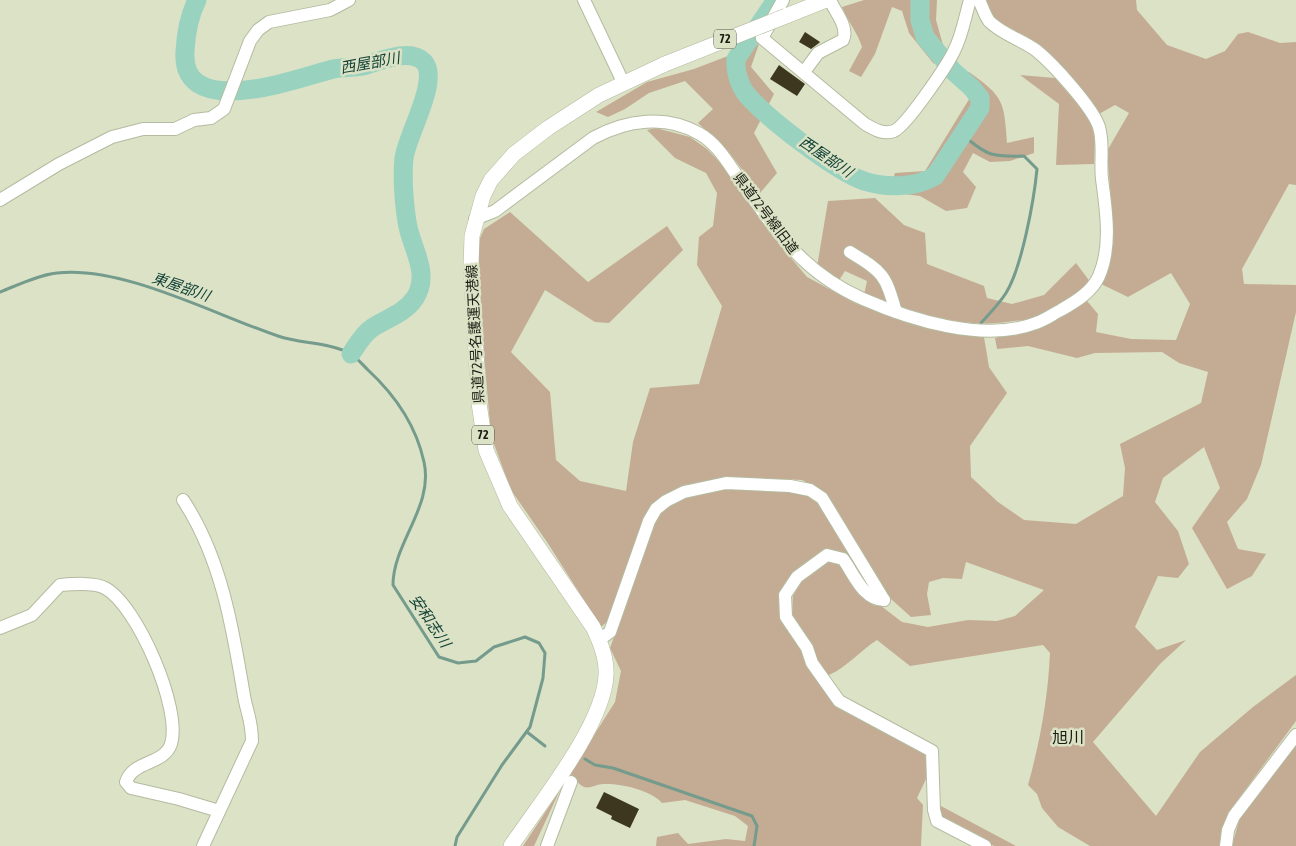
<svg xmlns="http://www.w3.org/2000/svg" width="1296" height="846" font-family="'Asap Condensed','Noto Sans JP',sans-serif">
<rect width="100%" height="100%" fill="#dbe2c6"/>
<g fill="#c4ac94">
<path d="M864,0H937L936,20L943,45L934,64L909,33L902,11L892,7L875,54L861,77L849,71L862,47C858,33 848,22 842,7Z"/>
<path d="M985,0H1136L1137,10L1167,45L1206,59L1225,51L1238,34L1248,32L1280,43L1296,42V185L1289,184L1242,269L1244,284L1296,285V312L1261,465L1247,499L1227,522L1238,549L1266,554L1252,576L1227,589L1192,528L1220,488L1204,447L1163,478L1155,502L1178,531L1189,564L1178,578L1158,576L1135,627L1157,650L1186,640L1160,664L1093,742L1156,816L1200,752L1253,707L1296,675V721L1231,809L1221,832L1220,846H1090L1058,827L1042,808L1037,794L1028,785C1040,742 1048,698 1050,653L1043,645L910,666L877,640C860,651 847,667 829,675L816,660L813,645L792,617L793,596L803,579L827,560L841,565L858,594L873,605L881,606L902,622L928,627L968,620L997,621L1015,616L1044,590L966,562L962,579L943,578L929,582L927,594L931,615L911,617L891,599L841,523L826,493L802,480L732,477L684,485L653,505L643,520L608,621L601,627L547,542L511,490L491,436L481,319L478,243L484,229L510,212L588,282L667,226L683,250L609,323L595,322L545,290L511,352L550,392L556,460L580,481L626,491L633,442L650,388L699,384L722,306L697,265L699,237L713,226L717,193L706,173L675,158L647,130L656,128L690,137L707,149L728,171L769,232L807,277L855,303L906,321L984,337L989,367L1007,393L970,446L971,477L998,502L1024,520L1076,524L1123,496L1125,468L1120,444L1201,403L1208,372L1179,363L1162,352L1095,353L1077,358L1028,346L997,349L995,338L1046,325L1087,301L1098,314L1096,332L1131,339L1176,340L1190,304L1171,273L1128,297L1101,284L1110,265L1112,211L1107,151L1129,113L1115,105L1099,114L1043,51L993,17Z"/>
<polygon points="759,44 751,67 774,94 754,133 777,173 760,193 728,151 698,123 713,109 685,81 649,93 625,109 608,117 596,112 647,82 694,69"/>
<path d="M969,72C1004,97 1004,101 1007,143L1034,137V153L1010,161L990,162L973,153L963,172L976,187L967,208L946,211L920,196L889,192L895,173L925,171L971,96L958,81Z"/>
<polygon points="1020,75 1055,78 1087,115 1095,135 1094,164 1056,165 1059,104"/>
<path d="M875,198L904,225L925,233L927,264L984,286L987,298L1012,304L1044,295L1076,263L1091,283C1074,296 1057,309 1036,317C1029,320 1021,320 1014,321C962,330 913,312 864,295L867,281L845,271L838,282L817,267L828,201Z"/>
<path d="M726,488C756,490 790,487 817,500L877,596C861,588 861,566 846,555C841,552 831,551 826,550L781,590L788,630L825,688L927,754V777L917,798L923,805L921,846H656L657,837L678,833L688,844L726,839L745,841L748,826L735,816L685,800L662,803C651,790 620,783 603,784C597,784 590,789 584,787C578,784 574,778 570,773L615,702L621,671L610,648L658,514L683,497Z"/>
<polygon points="1296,744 1296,846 1232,846 1240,817"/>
<polygon points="560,790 534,846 523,846"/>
<polygon points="939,805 1016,846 994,846 940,817"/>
</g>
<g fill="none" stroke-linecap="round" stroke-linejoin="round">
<g stroke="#749b8c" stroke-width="3">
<path d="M963,135C987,156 992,157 1024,156L1037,169C1034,200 1022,267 1006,293C999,304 990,313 981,323"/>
<path d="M0,292C18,285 38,275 57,273C122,265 215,315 278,336C301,344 329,342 351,354C357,358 363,365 368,370C395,395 416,425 424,462C434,506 393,543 393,585L439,657L458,663L476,661L494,647L525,637L539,643L545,653L543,678L530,727L502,765L457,837L455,846"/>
<polyline points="527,732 545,746"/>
<polyline points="585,759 595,765 613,768 752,816 757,826 754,846"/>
</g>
<g stroke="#9ad2c0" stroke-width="19">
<path d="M197,0C189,16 186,33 185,51C180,122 296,79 333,69C342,67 353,68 363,66C378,62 410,47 424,62C440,80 407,135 404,158C402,179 404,202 407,222C411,248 431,273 415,298C404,314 387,318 372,328C363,334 357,345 351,354"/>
<path d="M776,0L736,59C735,71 739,85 747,95C768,119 835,171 864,181C886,188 916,188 935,176L980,108V98L972,88L953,71L925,37L920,20V0"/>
</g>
</g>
<g fill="#3e371f">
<polygon points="805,32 820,42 819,43 811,49 799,42"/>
<polygon points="779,65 805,84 797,96 770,79"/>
<polygon points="604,792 639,809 630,828 611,819 612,816 596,808"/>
</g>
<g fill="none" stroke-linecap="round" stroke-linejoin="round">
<defs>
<g id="minor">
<polyline points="584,0 623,82"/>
<path d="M783,0L762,38L865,124C874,129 883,135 894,131C906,126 947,66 954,51C962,36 965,17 970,0"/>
<path d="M804,72L818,53L843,40C849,27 835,12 830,0"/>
<polyline points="0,200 59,164 112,137 143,129 175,129 194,120 211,118 224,109 250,41 258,30 269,22 330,10 349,0"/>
<path d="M475,219L495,211L593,138C626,120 666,114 700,134C719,145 730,167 743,184C779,235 804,273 863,299C911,320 984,343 1036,323C1045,320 1053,314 1061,310C1075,302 1092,292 1099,276C1112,246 1106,210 1102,179C1100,162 1104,143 1099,127C1093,108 1054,65 1037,51C1023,40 1001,34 989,21C985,16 982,6 979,0"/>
<path d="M850,252C884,273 885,274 896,312"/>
<path d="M183,500C221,557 233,629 244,696C247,713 252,721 252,741L203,846"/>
<path d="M884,600C863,600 854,574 843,559L827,555L797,577L785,595L786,617L807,648L812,663L839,701L932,751L934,810L937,821L985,846"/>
<path d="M0,628L32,615L60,585C72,584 94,582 105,588C137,605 182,709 171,744C164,765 133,760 126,782L131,788L179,799L219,811"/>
<polyline points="599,640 610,632 649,521 656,509 666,501 684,492 726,483 790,486 810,490 822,498 884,600"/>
<polyline points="547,846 571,782"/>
<polyline points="1226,846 1228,830 1234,816 1296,735"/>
</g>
<g id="major">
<polyline points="786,16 826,0"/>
<path d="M511,846C540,803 604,725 606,675C607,659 600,641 593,627L510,506L486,450L479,403L471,267L472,236L483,196L491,180L514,154L548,128L599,95L665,64"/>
</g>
</defs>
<use href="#minor" stroke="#b4bba0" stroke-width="14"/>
<use href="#major" stroke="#b4bba0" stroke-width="16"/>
<use href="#minor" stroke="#fff" stroke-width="12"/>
<use href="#major" stroke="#fff" stroke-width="15"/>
<defs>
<polyline id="major-bridge" points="665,64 786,16"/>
</defs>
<use href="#major-bridge" stroke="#b4bba0" stroke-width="16" stroke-linecap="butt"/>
<use href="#major-bridge" stroke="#fff" stroke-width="15"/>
</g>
<g text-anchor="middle" stroke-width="5" stroke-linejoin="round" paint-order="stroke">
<g fill="#dbe2c6" stroke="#545748" stroke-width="1">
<rect x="714" y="29.5" width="22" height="19" rx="4"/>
<rect x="472" y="425.5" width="22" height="19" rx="4"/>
</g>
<g font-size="12" font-weight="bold" fill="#1a1c12">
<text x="725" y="43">72</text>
<text x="483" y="439">72</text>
</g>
<g font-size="14" fill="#1a1c12" stroke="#dbe2c6">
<text transform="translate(766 213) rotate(53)" y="5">県道72号線旧道</text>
<text transform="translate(475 334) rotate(-93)" y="5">県道72号名護運天港線</text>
</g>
<g font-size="15" font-style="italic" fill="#134337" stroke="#dbe2c6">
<text transform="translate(370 63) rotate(-10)" y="5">西屋部川</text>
<text transform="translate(826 157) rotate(34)" y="5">西屋部川</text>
<text transform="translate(181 287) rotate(19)" y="5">東屋部川</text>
<text transform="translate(430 621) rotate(56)" y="5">安和志川</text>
</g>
<g font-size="16" fill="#1a1c12" stroke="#dbe2c6">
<text x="1068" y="743">旭川</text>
</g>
</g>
</svg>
